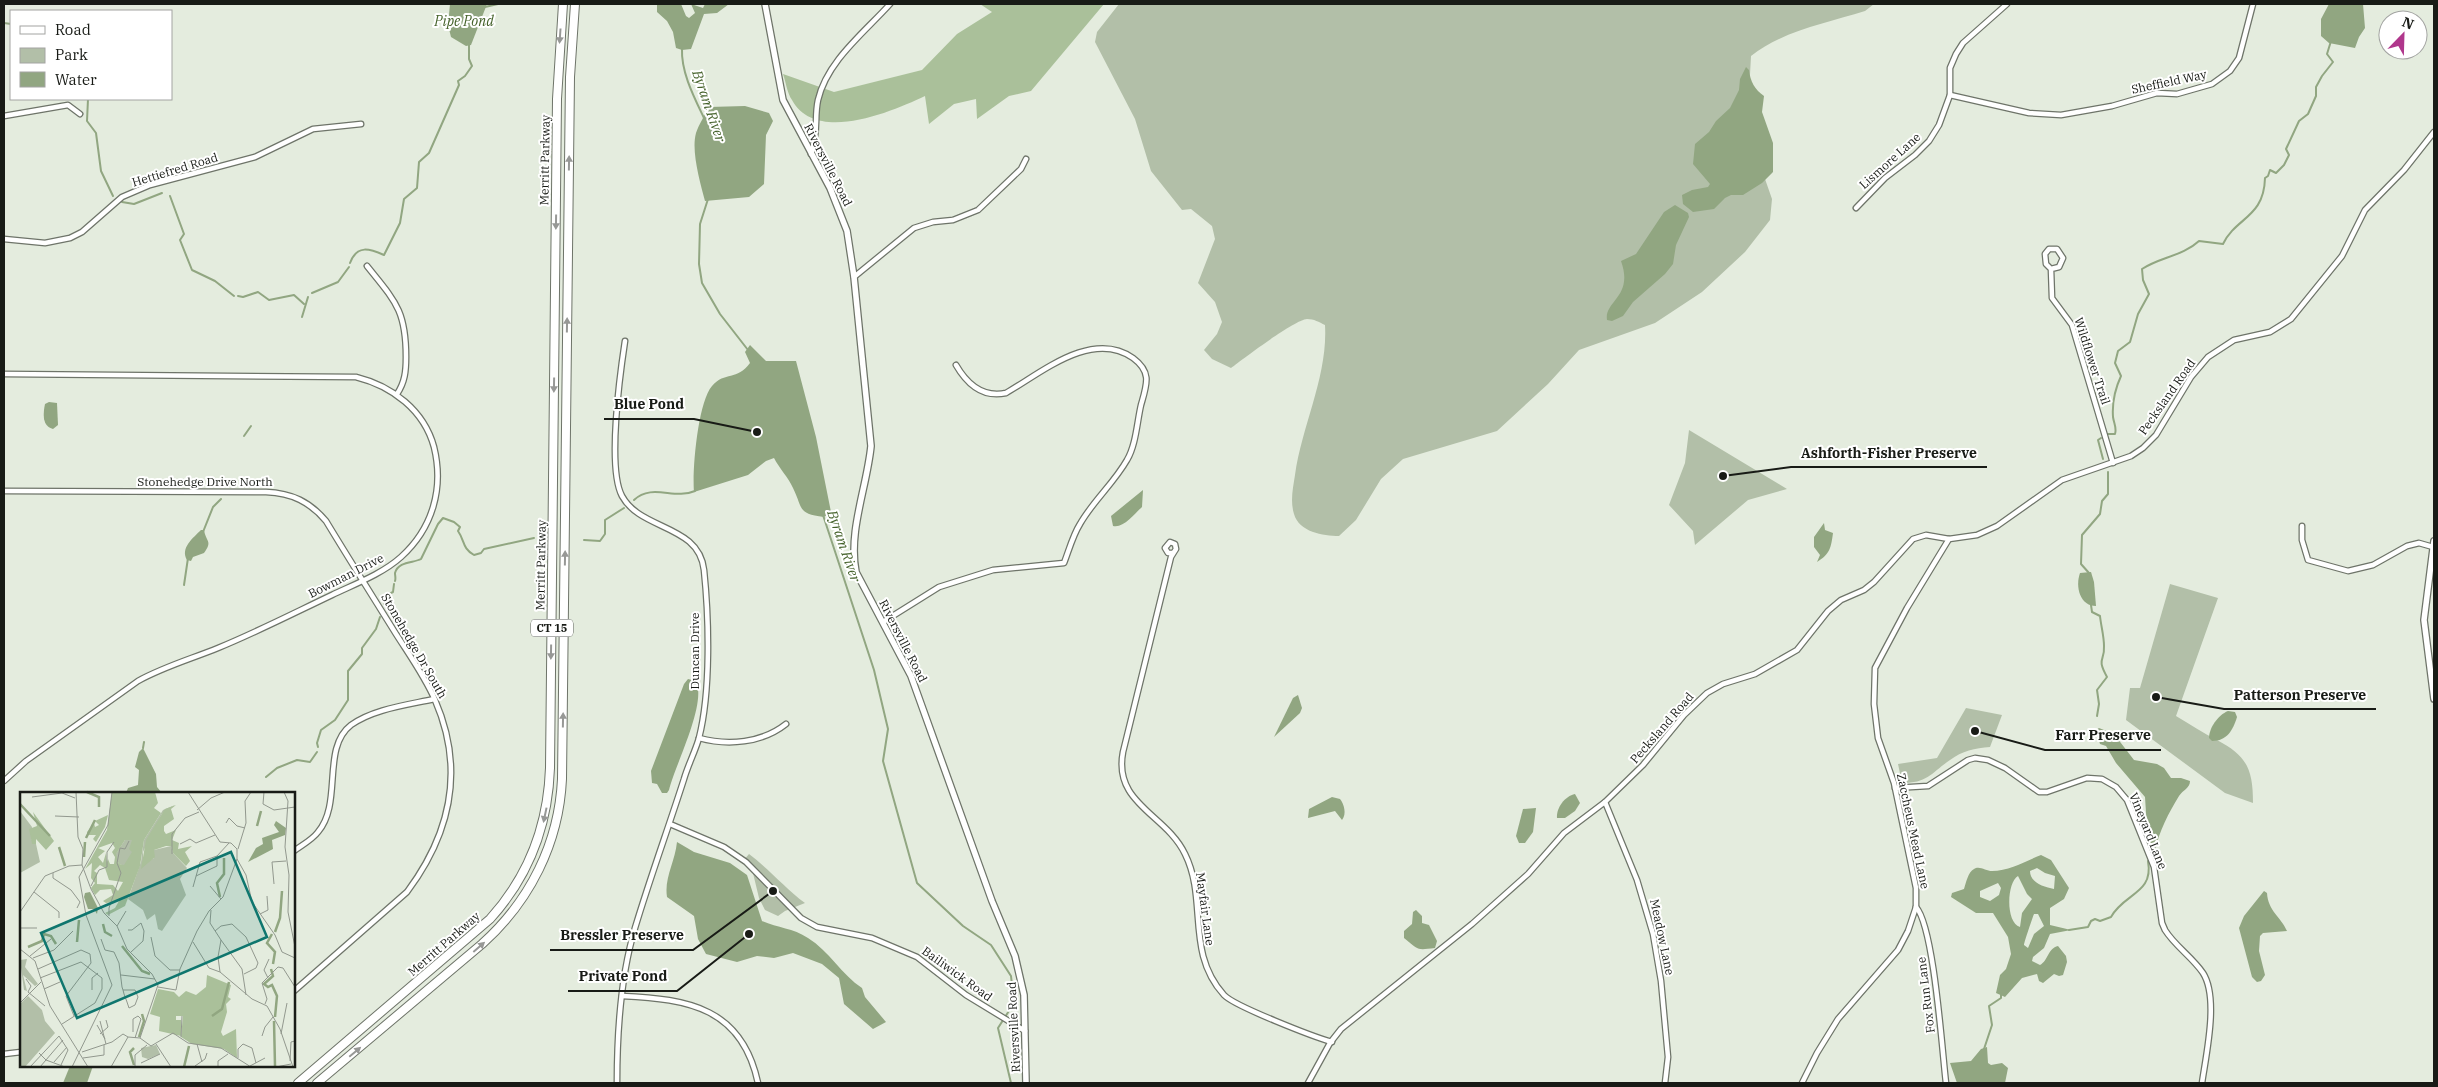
<svg xmlns="http://www.w3.org/2000/svg" width="2438" height="1087" font-family="'IBM Plex Serif',serif">
<rect width="100%" height="100%" fill="#e4ecde"/>
<g fill="#b2bfa8">
<path d="M1119,4H1874L1865,11C1827,23 1782,31 1751,56L1749,93L1765,179L1772,199L1770,220L1745,252L1702,292L1655,323L1579,350L1548,384L1497,431L1403,459L1381,479L1356,520L1339,536C1323,536 1299,532 1294,514C1290,501 1293,488 1295,475C1302,425 1328,376 1325,325C1319,322 1314,319 1307,319C1294,320 1243,359 1231,368L1212,359L1204,350L1217,334L1222,322L1215,302L1198,283L1215,239L1212,226L1191,209L1182,210L1151,171L1135,119L1095,42L1097,32Z"/>
<polygon points="1689,430 1787,489 1748,500 1695,545 1693,531 1669,505 1685,463"/>
<path d="M2170,584L2218,598L2176,716C2190,724 2203,733 2217,740C2247,756 2253,769 2253,803L2225,793L2126,720L2130,688H2140Z"/>
<path d="M1966,708L2002,715L1990,747C1975,748 1962,751 1950,760C1931,773 1928,783 1902,783L1898,764L1937,758Z"/>
<path d="M749,854C769,869 785,888 805,903L785,911L778,916L765,910L759,898L752,869L743,861Z"/>
</g>
<path fill="#aac09a" d="M980,4H1104L1031,91L1009,96L977,119L976,99L954,104L929,124L925,96C891,112 816,144 792,100C787,93 786,82 783,74L834,92L922,70L957,34L992,12Z"/>
<g fill="#91a681" fill-rule="evenodd">
<polygon points="450,4 487,4 471,45 466,46 451,37 448,25"/>
<polygon points="657,4 681,4 686,16 689,18 695,13 691,4 703,8 705,4 729,4 717,13 704,14 691,49 682,50 676,48 673,32 667,21 657,12"/>
<polygon points="2329,4 2363,4 2365,28 2359,37 2355,48 2329,43 2321,36 2321,19"/>
<path d="M1746,67L1749,70C1750,81 1755,90 1764,96L1762,112L1773,143V172L1762,183L1743,195H1731L1725,198L1714,209L1693,212L1683,204L1682,195L1692,190L1708,187L1710,184L1693,164L1695,144L1709,132L1716,121L1730,108L1739,90L1740,79Z"/>
<path d="M745,106L769,113L773,121L766,135L764,184L749,197L705,201C700,182 691,151 696,133C699,124 705,115 709,107Z"/>
<path d="M1675,205L1688,213L1689,217L1676,245L1673,264L1665,274L1633,302L1623,316L1612,321L1607,320C1604,301 1634,297 1621,261L1636,254L1664,212Z"/>
<path d="M750,345L766,361H796L816,437L831,512L824,517C797,514 803,508 793,488C788,477 779,468 774,458L766,461L748,475L694,492C692,470 698,402 712,386C725,371 737,381 750,363L745,352Z"/>
<path d="M49,402L57,403L58,425L53,429C42,426 43,414 45,404Z"/>
<path d="M1143,490L1142,507C1135,513 1123,529 1113,526L1111,516Z"/>
<path d="M1824,523L1825,530L1833,533C1831,548 1830,554 1817,562L1820,555L1814,547V537Z"/>
<path d="M201,530H204C206,542 213,541 204,553L193,557L191,561L187,560C180,548 193,538 201,530Z"/>
<path d="M2091,572L2094,582L2096,606C2080,606 2075,587 2080,573Z"/>
<path d="M688,679L696,681C707,704 675,765 669,790L667,793H662L657,784L652,783L651,771L684,684Z"/>
<polygon points="1298,695 1302,708 1300,713 1274,737 1293,698"/>
<path d="M2228,711L2235,712L2237,717C2233,730 2227,741 2212,741L2209,738C2209,728 2218,715 2228,711Z"/>
<path d="M2099,728L2114,734L2134,760L2157,764L2164,768L2171,778H2181L2190,781C2190,788 2183,790 2179,796C2169,812 2159,832 2155,850L2148,844L2145,797L2116,763L2106,746L2100,744L2096,730Z"/>
<polygon points="143,748 156,774 157,787 162,793 126,793 128,788 138,785 139,770 135,767 139,752"/>
<path d="M1575,794L1580,803L1575,811L1565,818H1557C1556,808 1565,796 1575,794Z"/>
<path d="M1332,797L1340,799C1344,804 1347,814 1342,820L1335,811L1308,818L1309,809Z"/>
<polygon points="1536,808 1533,832 1525,843 1519,843 1516,836 1523,809"/>
<path d="M677,842L694,852L730,863L747,875L762,921C778,928 793,928 808,938C829,951 842,975 862,988L865,997L886,1022L873,1029L844,1004L839,978L822,964L793,953L774,958L757,956L737,962L706,954L698,939L694,916L667,897C664,878 675,862 677,842Z"/>
<path d="M2041,855L2051,860L2069,888L2064,899L2050,908V925L2071,930L2050,934L2044,948L2033,957L2032,961L2040,965C2048,961 2048,948 2058,946L2066,956L2067,962L2063,975L2059,976L2054,974L2043,983L2039,981L2037,974L2022,978L2005,997L1996,993L2000,975L2006,969L2011,954L2008,937L1993,913H1976L1951,897L1952,893L1964,889C1966,883 1968,872 1974,869C1979,865 1986,871 1992,871C2009,871 2026,861 2041,855ZM2037,868L2045,873L2055,876L2054,889C2044,887 2030,883 2030,871ZM2018,876L2027,894L2032,899L2022,913L2020,927C2005,922 2007,882 2018,876ZM1998,883L2001,888L1999,895L1990,901L1980,897V891ZM2034,914H2038L2044,926L2034,934L2028,948L2024,945C2024,943 2033,916 2034,914Z"/>
<path d="M2264,891L2267,893C2268,911 2281,917 2287,931L2263,933L2260,936L2259,951L2265,975L2261,981L2257,982L2252,977L2239,928L2244,916Z"/>
<path d="M1416,910L1422,916V923L1429,925L1437,941L1435,948C1417,950 1420,951 1404,938V931L1412,924L1413,912Z"/>
<polygon points="1987,1047 1988,1063 1991,1065 2002,1063 2008,1068 2005,1083 1957,1083 1950,1063 1971,1061 1981,1049"/>
<polygon points="70,1066 93,1066 87,1083 63,1083"/>
</g>
<g fill="none" stroke-linecap="round" stroke-linejoin="round">
<g stroke="#91a681" stroke-width="2">
<polyline points="485,7 498,4"/>
<polyline points="4,23 11,24"/>
<path d="M682,49C681,72 694,97 704,118"/>
<polyline points="88,99 87,121 96,133 101,171 113,196"/>
<polyline points="170,196 184,234 180,240 192,270 215,281 234,296"/>
<polyline points="708,199 700,224 699,264 702,283 720,314 748,350"/>
<polyline points="122,202 134,204 162,193"/>
<path d="M350,263C357,244 370,249 384,255L400,223L404,199L417,188L419,162L429,153L459,85L458,81L465,76L472,66L469,59V43"/>
<polyline points="312,293 338,282 349,267"/>
<polyline points="238,296 243,297 258,292 269,300 294,295 304,304"/>
<polyline points="302,317 308,297"/>
<path d="M2108,434H2115C2117,428 2114,424 2113,417C2112,403 2115,389 2121,376L2115,363L2118,351L2130,342L2138,314L2149,294L2143,280L2142,269C2160,257 2183,256 2199,241L2223,244C2236,217 2264,218 2265,178L2268,176L2270,170L2276,173L2284,165L2289,155L2286,149L2299,121L2308,114L2316,96V87L2322,76L2333,62L2327,54L2331,41"/>
<polyline points="244,436 251,426"/>
<polyline points="2101,438 2098,440 2103,459"/>
<path d="M634,500C652,483 674,500 695,491"/>
<polyline points="823,515 874,670 888,729 883,761 917,883 963,926 991,945 1011,976 1014,1003 998,1028 1011,1083"/>
<polyline points="203,532 213,507 221,499"/>
<polyline points="584,540 600,541 605,534 605,520 624,508"/>
<polyline points="2089,573 2081,564 2082,535 2100,514 2102,501 2108,494 2108,472"/>
<path d="M395,581C396,578 395,576 395,573C398,561 414,563 421,559L438,524L443,518L454,522L460,527L458,531C465,541 462,548 474,555L481,553L484,549L534,538"/>
<polyline points="184,585 188,558"/>
<polyline points="384,604 387,595 393,592 394,584"/>
<path d="M2091,605L2092,612L2100,616C2101,626 2104,636 2104,646C2105,662 2096,657 2107,677L2097,690L2099,704L2097,716"/>
<polyline points="318,747 317,743 321,730 335,720 348,700 348,671 362,654 362,648 376,629 380,617"/>
<polyline points="143,748 144,742"/>
<polyline points="266,777 277,768 297,760 310,762 317,752"/>
<path d="M2069,930L2088,927L2091,921L2095,919L2100,921L2111,917C2124,893 2154,894 2148,861"/>
<polyline points="1984,1049 1992,1025 1989,1006 2001,998 2001,995"/>
</g>
<defs>
<g id="minor">
<polyline points="1950,95 2029,113 2061,115 2112,106 2157,93 2177,94 2212,84 2230,71 2239,58 2253,4"/>
<polyline points="4,116 68,105 80,114"/>
<path d="M811,154C819,132 814,118 818,100C827,61 865,32 890,4"/>
<polyline points="1856,208 1885,178 1915,155 1929,141 1939,125 1950,95 1950,68 1956,54 1963,43 2007,4"/>
<polyline points="4,239 45,243 70,238 82,232 122,197 150,185 255,157 313,129 361,124"/>
<path d="M367,266C395,301 406,310 406,357C406,371 405,382 397,394"/>
<polyline points="2051,269 2046,264 2045,254 2049,249 2057,249 2063,258 2059,267 2051,269 2052,298 2072,325 2113,463"/>
<polyline points="854,277 914,228 933,222 953,220 978,210 1021,169 1026,159"/>
<path d="M4,374L356,377C392,386 424,410 434,447C444,488 433,528 401,557C382,574 355,584 332,595C294,613 257,632 218,648C191,659 163,667 138,681L26,761L4,781"/>
<path d="M4,491L266,492C292,493 310,502 326,521C349,559 373,597 396,634C410,656 425,677 435,700C465,769 451,833 407,892L294,991"/>
<polyline points="2302,526 2302,540 2308,560 2348,571 2373,565 2407,546 2419,543 2433,547"/>
<path d="M1172,553H1168L1165,548L1170,542L1175,544L1176,549L1171,557L1123,752C1113,804 1166,814 1185,854C1208,900 1185,952 1224,995C1234,1006 1314,1037 1332,1042"/>
<path d="M883,622L939,587L993,570L1064,563C1069,550 1073,535 1080,524C1093,501 1114,483 1127,460C1136,445 1137,422 1141,405C1147,384 1152,372 1133,358C1092,329 1041,373 1006,393C983,398 967,384 956,365"/>
<path d="M699,738C728,746 762,743 786,724"/>
<path d="M1895,788L1928,786L1968,760L1975,758L1988,760L2005,768L2039,792H2047L2087,778L2102,779L2116,787L2127,800L2154,867L2162,923L2165,930C2175,946 2192,957 2203,973C2219,998 2206,1055 2202,1083"/>
<polyline points="1605,802 1637,880 1653,934 1661,981 1668,1057 1665,1083"/>
<polyline points="670,824 724,847 746,862 801,918 817,927 872,938 917,957 966,995 1025,1031"/>
<path d="M294,851C302,845 312,840 318,832C343,803 321,748 351,725C373,709 407,705 434,699"/>
<path d="M1916,907C1934,927 1942,1050 1946,1083"/>
<path d="M622,996C689,999 742,1008 758,1083"/>
<polyline points="4,1054 21,1052"/>
<path d="M617,1083C617,1032 620,978 635,928C650,878 668,829 684,779C688,765 695,752 699,738C711,691 709,618 704,570C699,524 641,531 622,496C607,468 620,374 625,341"/>
<polyline points="1308,1083 1330,1043 1341,1029 1472,924 1528,874 1564,833 1605,802 1643,765 1684,715 1707,693 1723,684 1755,674 1797,650 1828,611 1841,600 1864,590 1874,582 1913,539 1926,535 1949,539 1977,535 1997,526 2062,480 2131,456 2143,448 2156,435 2191,377 2208,357 2234,340 2270,332 2291,319 2342,256 2365,210 2404,170 2434,132"/>
<polyline points="1802,1083 1817,1053 1838,1019 1898,950 1908,931 1916,907 1916,888 1894,783 1878,738 1874,704 1875,668 1907,608 1949,539"/>
</g>
<g id="tertiary">
<path d="M765,4L783,100L830,188L847,231L854,277L871,446C867,487 848,531 856,572L911,676L992,901L1015,956L1024,995L1026,1083"/>
<polyline points="2434,541 2424,620 2434,699"/>
</g>
<g id="motorway">
<path d="M298,1083L490,919C529,876 548,826 550,768L557,99L563,4"/>
<path d="M317,1083L482,944C530,901 559,843 562,779L570,77L575,4"/>
</g>
</defs>
<use href="#minor" stroke="#6e7469" stroke-width="7"/>
<use href="#tertiary" stroke="#6e7469" stroke-width="8"/>
<use href="#motorway" stroke="#6e7469" stroke-width="10"/>
<use href="#minor" stroke="#fff" stroke-width="4.5"/>
<use href="#tertiary" stroke="#fff" stroke-width="5.5"/>
<use href="#motorway" stroke="#fff" stroke-width="8"/>
</g>
<defs><path id="oneway-solid" d="M-6-.8H1V-3.2L6.5 0L1 3.2V.8H-6Z" transform="scale(1.25)"/></defs>
<g fill="#979896">
<use href="#oneway-solid" transform="translate(560 36) rotate(94)"/>
<use href="#oneway-solid" transform="translate(569 163) rotate(-89)"/>
<use href="#oneway-solid" transform="translate(556 222) rotate(91)"/>
<use href="#oneway-solid" transform="translate(567 325) rotate(-89)"/>
<use href="#oneway-solid" transform="translate(554 385) rotate(91)"/>
<use href="#oneway-solid" transform="translate(565 558) rotate(-89)"/>
<use href="#oneway-solid" transform="translate(551 652) rotate(91)"/>
<use href="#oneway-solid" transform="translate(563 720) rotate(-89)"/>
<use href="#oneway-solid" transform="translate(545 815) rotate(102)"/>
<use href="#oneway-solid" transform="translate(479 947) rotate(-41)"/>
<use href="#oneway-solid" transform="translate(355 1052) rotate(-40)"/>
</g>
<g text-anchor="middle" stroke-width="4" stroke-linejoin="round" paint-order="stroke">
<rect fill="#fff" stroke="#5d5f5c" stroke-width="1" x="531" y="619.5" width="42" height="17" rx="4"/>
<g font-size="11" font-weight="bold" fill="#181b16">
<text x="552" y="632">CT 15</text>
</g>
<g font-size="12" fill="#181b16" stroke="#fff">
<text transform="translate(2169 82) rotate(-12)" y="4">Sheffield Way</text>
<text transform="translate(545 160) rotate(-89)" y="4">Merritt Parkway</text>
<text transform="translate(1890 161) rotate(-42)" y="4">Lismore Lane</text>
<text transform="translate(828 165) rotate(63)" y="4">Riversville Road</text>
<text transform="translate(175 170) rotate(-17)" y="4">Hettiefred Road</text>
<text transform="translate(2092 361) rotate(72)" y="4">Wildflower Trail</text>
<text transform="translate(2167 397) rotate(-55)" y="4">Pecksland Road</text>
<text x="205" y="486">Stonehedge Drive North</text>
<text transform="translate(541 565) rotate(-89)" y="4">Merritt Parkway</text>
<text transform="translate(346 576) rotate(-27)" y="4">Bowman Drive</text>
<text transform="translate(903 641) rotate(63)" y="4">Riversville Road</text>
<text transform="translate(414 646) rotate(60)" y="4">Stonehedge Dr South</text>
<text transform="translate(695 651) rotate(-90)" y="4">Duncan Drive</text>
<text transform="translate(1662 728) rotate(-49)" y="4">Pecksland Road</text>
<text transform="translate(1913 831) rotate(78)" y="4">Zaccheus Mead Lane</text>
<text transform="translate(2148 831) rotate(68)" y="4">Vineyard Lane</text>
<text transform="translate(1205 909) rotate(82)" y="4">Mayfair Lane</text>
<text transform="translate(1662 937) rotate(78)" y="4">Meadow Lane</text>
<text transform="translate(444 944) rotate(-41)" y="4">Merritt Parkway</text>
<text transform="translate(957 974) rotate(36)" y="4">Bailiwick Road</text>
<text transform="translate(1926 995) rotate(-97)" y="4">Fox Run Lane</text>
<text transform="translate(1014 1027) rotate(-93)" y="4">Riversville Road</text>
</g>
<g font-size="14" font-style="italic" fill="#45622b" stroke="#fff">
<text x="464" y="26">Pipe Pond</text>
<text transform="translate(709 106) rotate(71)" y="5">Byram River</text>
<text transform="translate(844 546) rotate(71)" y="5">Byram River</text>
</g>
</g>
<g transform="translate(20 792)">
<rect width="275" height="275" fill="#e4ecde"/>
<path d="M155,13L142,22L123,60V72L134,66V58L151,54L153,61L167,76L160,87L166,103L142,139L138,137L135,122L127,128L123,118L108,107L121,70L124,48L143,18ZM0,19L12,35L11,47L16,52L20,70L0,81ZM105,48H112L113,60L105,74L99,72L95,63ZM7,167L5,175L18,192L15,194L3,183L7,199L4,198L0,168ZM8,204L22,218L25,229L35,241L5,275H0V212ZM136,253L140,262L128,267L122,265L121,256Z" fill="#b2bfa8"/>
<path d="M92,0H135L138,11L134,16L141,21L124,48L120,74L105,114L88,123L85,121L95,116L99,109L86,111L83,109L93,103L91,97L80,98L75,103L71,96L75,91L71,86L72,71L65,77L87,38ZM105,48H112L109,57L112,60L104,73L99,72L96,62ZM92,51L95,56L92,60L95,65L94,72H90L88,67L87,70L86,61L83,71L78,65L85,59L78,56ZM80,73L85,76L89,88L103,90L98,99L93,93L77,92V81L74,79ZM156,13L151,17L154,27L144,34V39L146,42L156,38L152,48L159,51L158,57L172,54L165,60L170,69L166,74L153,61L151,54H146L134,58L135,65L121,77L126,48L145,17ZM13,20L34,49L26,58L16,47V52H12L9,37L17,34ZM88,23L85,35L76,50L73,47L76,43H67V40L74,31L75,35L79,33L75,29ZM187,183L211,193L208,205L211,207L206,212L207,220L201,240L203,244L216,237L217,266L204,257L172,252L161,245L163,224H156V228H161V244L139,239L140,225L130,222L138,197L154,200L159,205L166,199L176,203L186,195Z" fill="#aac09a" fill-rule="evenodd"/>
<path d="M256,29L266,36L265,43L252,48L253,57L228,70L236,56L243,52L242,46L259,40L254,33ZM70,100L78,116L77,122L74,117H68L64,105L65,101Z" fill="#91a681"/>
<path fill="none" stroke="#91a681" stroke-width="2.5" d="M67,0L79,5V15M0,12L30,44M237,34L241,19M66,46L75,28M39,55L45,74M64,65L65,50M200,105L197,91L204,82V66M83,132L85,140L92,144M255,140L260,126L262,99M252,142L247,151L255,160L253,172M57,150L59,128M102,154L122,179L130,182M8,155L22,149L24,142L31,144L36,152M251,177L253,184L244,192L248,195L252,193L257,204L255,225M192,224L202,217L209,190M254,229L255,274M119,245L124,229L122,222M114,273L110,260L114,256M164,275L169,254"/>
<path fill="none" stroke="#92988e" stroke-width="1" d="M56,0L58,45L63,57L62,73L71,97L84,121L97,134L107,157L132,182L138,193L120,246M168,0L200,50L211,51L217,57V67L226,83L232,110L255,143L262,160L275,166M244,0L243,12L254,18L275,15M264,0L268,9L265,55L269,83L268,120L275,155M12,5L42,1L55,6M177,18L191,6L205,0M35,24L59,25M206,31L209,26L217,34L225,36M160,52L170,47L176,51L195,43M218,57L226,31L225,9L231,0M152,62V42L165,26L179,20M33,81V86L51,98L60,110L57,116M176,84L197,74V64M254,92L252,70L266,69M71,94L79,78L87,75V60L94,50M190,94L201,107M173,95L180,70L197,64L209,51M14,100L39,120V126M191,118L190,131L201,148L198,165L200,180L232,207L247,214L260,237L273,275M0,120L25,84L49,74L62,73M240,122L248,118L247,104M89,124V116L101,81L97,71L100,56L105,57L109,49M97,134L106,119M0,136H17M108,138H112L121,131L124,139L123,149L111,160M195,139L201,134L212,132L226,145L238,171L236,176L224,182M131,145L135,164L150,178H160M81,147L85,158L94,160L99,171L102,195L103,198L104,202L107,210L109,216L115,213L118,205L115,198H103M201,148L222,177L226,203M173,150L189,176L200,180M0,157L15,169L30,214L68,275M10,164L31,147M13,166L34,158L53,139M18,177L61,158L70,162L71,171L46,204L54,224M101,183L135,187M20,186L61,170L82,186V197L75,211L42,232M248,186L244,178L249,167M6,187L11,194L8,200M138,195L156,198L160,177L177,139L189,119L203,105L217,67M24,197L40,190M72,198V186L78,181M8,200L25,214M0,211L21,190M245,212L247,207L242,191L258,175L263,176L275,195M80,229L86,252M77,233L85,247M113,240V227L118,224L121,227L115,246M80,242L88,235L86,228M261,242L267,211M242,244L245,235L253,225M161,245L162,224M136,252L151,275M177,252L182,270M62,260L92,250L103,242L108,245M19,261L26,268L45,275M63,266L84,263V253M218,266V257L223,252L232,256L236,271M270,269L271,250L275,249M34,270L47,255M121,271L140,262M175,274L185,267L187,261M230,274L245,266M10,275L39,244L48,258L41,273M20,275L43,248M52,275L92,193L66,123L59,85L88,33L92,0M91,275L108,245L120,246L131,254L153,241L168,251L201,256L231,275M115,275V263L127,253M198,275V269L208,262M256,275L271,272"/>
<path fill="#0f766e" fill-opacity="0.15" stroke="#0f766e" stroke-width="2.5" d="M211,60L247,145L57,226L21,141Z"/>
<rect width="275" height="275" fill="none" stroke="#181b16" stroke-width="2.5"/>
</g>
<path fill="none" stroke="#181b16" stroke-width="2" d="M757 432L694 419H604M1723 476L1791 467H1987M2156 697L2224 709H2376M1975 731L2045 750H2161M773 891L693 950H550M749 934L677 991H568"/>
<g fill="#181b16" stroke="#fff" stroke-width="2">
<circle cx="757" cy="432" r="5"/>
<circle cx="1723" cy="476" r="5"/>
<circle cx="2156" cy="697" r="5"/>
<circle cx="1975" cy="731" r="5"/>
<circle cx="773" cy="891" r="5"/>
<circle cx="749" cy="934" r="5"/>
</g>
<g font-size="14" text-anchor="middle" font-weight="bold" fill="#181b16" stroke="#fff" stroke-width="4" stroke-linejoin="round" paint-order="stroke">
<text x="649" y="409">Blue Pond</text>
<text x="1889" y="458">Ashforth-Fisher Preserve</text>
<text x="2300" y="700">Patterson Preserve</text>
<text x="2103" y="740">Farr Preserve</text>
<text x="622" y="940">Bressler Preserve</text>
<text x="623" y="981">Private Pond</text>
</g>
<rect width="2438" height="1087" fill="none" stroke="#181b16" stroke-width="10"/>
<rect x="10" y="10" width="162" height="90" fill="#ffffff" stroke="#a3a4a2"/>
<rect x="20" y="26" width="25" height="8" fill="#ffffff" stroke="#a3a4a2"/>
<text x="55" y="35" font-size="15" fill="#181b16">Road</text>
<rect x="20" y="48" width="25" height="15" fill="#b2bfa8" stroke="#a3a4a2"/>
<text x="55" y="60" font-size="15" fill="#181b16">Park</text>
<rect x="20" y="72" width="25" height="15" fill="#91a681" stroke="#a3a4a2"/>
<text x="55" y="85" font-size="15" fill="#181b16">Water</text>
<g transform="translate(2403 35) rotate(23)"><circle r="24" fill="#ffffff" stroke="#a3a4a2"/>
<path d="M0-4L9 19L0 12L-9 19Z" fill="#b0378c"/>
<text y="-8" font-size="14" font-weight="bold" text-anchor="middle" fill="#181b16">N</text>
</g>
</svg>
